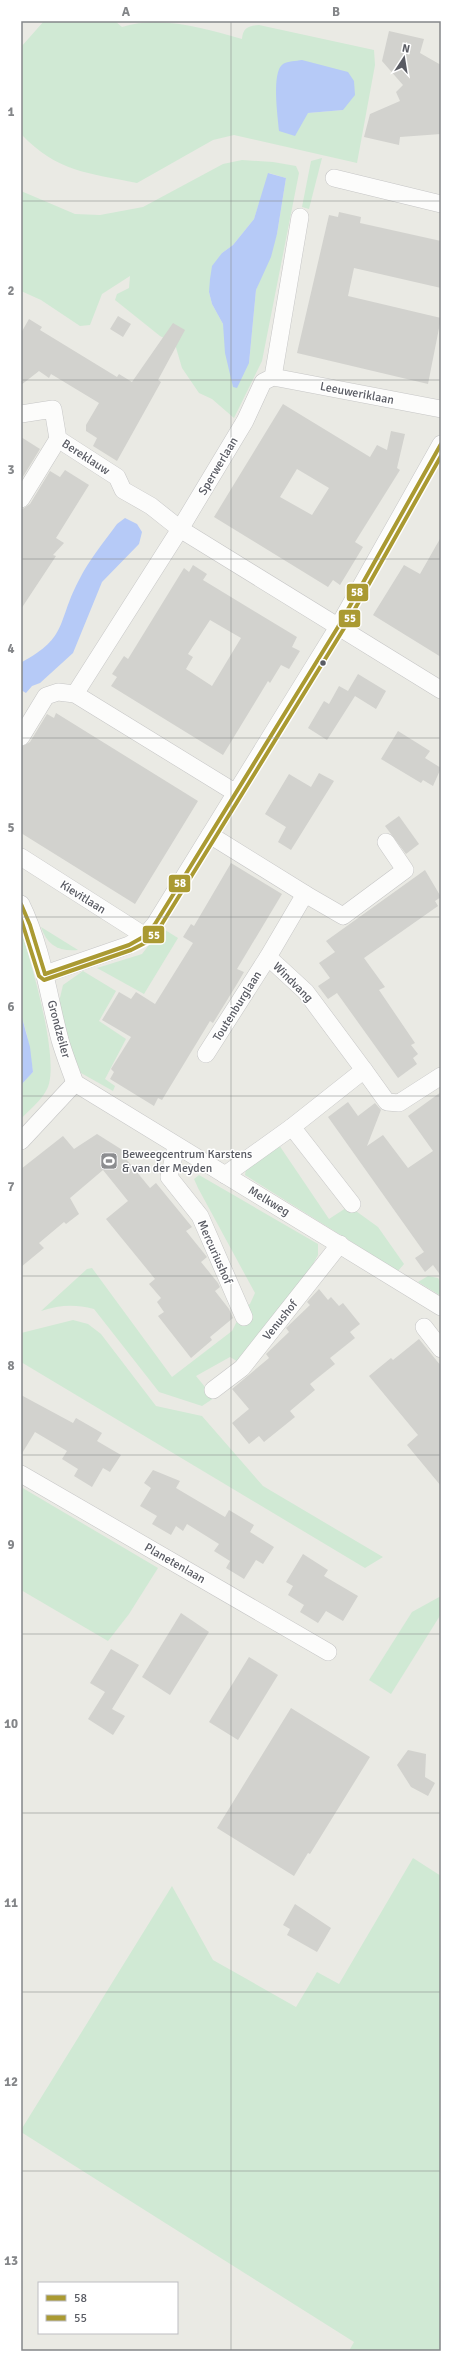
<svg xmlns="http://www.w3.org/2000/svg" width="462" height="2372" font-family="Signika,sans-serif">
<rect width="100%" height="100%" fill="#eaeae4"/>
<g fill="#d0e9d4" fill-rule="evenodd">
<path d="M44,21H115L122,27C161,15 203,28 242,39C243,28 248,26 259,25L374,50L375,65L357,163L234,135L213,140L137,183C88,173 57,172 21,134V47ZM284,64L343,110L308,113Z"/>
<polygon points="322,158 309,209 302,207 311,161"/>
<path d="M242,160L273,162L296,166L299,173L262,361L234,418L212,399L199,393L182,368L175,344L160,336L115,300L117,294L129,288L130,276L102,294L90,325L80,326L41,300L21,291V191L75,214L100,215L143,207L223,164ZM271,167L269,173L286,178L277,234L256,290L249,363L225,334L223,324L212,304L209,292L222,253L233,245L254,219Z"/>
<path d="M41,927L78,950C59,952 47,945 41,927Z"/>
<polygon points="162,928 178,938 144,994 97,968 142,954"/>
<path d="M21,931C31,961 61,1063 47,1089C42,1100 29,1110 21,1119V1085L33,1072L27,1035L21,1014Z"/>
<polygon points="83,971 116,991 99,1021 126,1039 105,1079 115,1086 113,1091 81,1073 72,1051 59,1002 63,985"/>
<polygon points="279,1145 329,1219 349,1206 378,1227 404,1264 398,1271 245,1175 246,1168"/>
<path d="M199,1175L318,1244V1255L304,1280L240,1363L230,1357L196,1376L214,1398L202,1406L159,1392L94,1309C74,1304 60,1305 41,1311L87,1269L92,1268L172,1377L232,1331L238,1319L239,1309L250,1304L255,1293L198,1188L194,1179Z"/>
<polygon points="428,1276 438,1278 441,1283 441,1296 418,1282"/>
<polygon points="73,1320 88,1324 101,1334 156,1406 202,1416 263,1486 383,1557 365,1568 21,1362 21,1333"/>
<polygon points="21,1487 158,1568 129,1614 108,1641 21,1590"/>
<polygon points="441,1596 441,1614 391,1694 369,1680 412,1612"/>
<polygon points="413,1858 441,1876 441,2351 349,2351 354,2342 21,2132 21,2130 172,1886 213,1960 296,2007 317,1972 339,1984"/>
</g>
<g fill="#b6caf7">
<path d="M302,60L348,72L354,81L355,95L343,110L308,113L295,136L279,131C278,117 271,72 283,64C288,61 296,61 302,60Z"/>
<polygon points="268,173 286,178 277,234 271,257 256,290 249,363 237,388 233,387 225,353 223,324 212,304 209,292 210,279 212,266 222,253 233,245 254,219"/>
<path d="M125,518L137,524L142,532L139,544L102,582L73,653L40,683L32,686L26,693L21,690L22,662C69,637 57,621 79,580C89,560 104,542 117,524Z"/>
<polygon points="21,1014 30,1047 33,1072 21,1085"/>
</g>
<g fill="#d2d2ce" fill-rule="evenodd">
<polygon points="389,31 424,39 420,53 441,65 441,134 400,137 399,145 364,137 370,114 400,101 396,92 403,85 382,61"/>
<polygon points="339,212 361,217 360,223 441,241 441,288 354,268 348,296 441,318 428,384 297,353 329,215 338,217"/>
<polygon points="118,316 131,324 123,337 110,329"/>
<polygon points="29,319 42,327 40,330 117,377 119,374 132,382 173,323 185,330 158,380 161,382 117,461 93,446 97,438 86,431 86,425 99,403 51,374 49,378 39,371 21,385 21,333"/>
<path d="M283,404L370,457L377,445L387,450L391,431L405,434L397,468L400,470L355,542L363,547L340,585L333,580L328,587L214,517ZM297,469L329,488L312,515L280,497Z"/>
<polygon points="21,437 40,449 21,480"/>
<polygon points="65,470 89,485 56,538 64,543 53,555 56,556 21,609 21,510 30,504 50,471 60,477"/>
<polygon points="441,537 441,657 373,615 404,565 420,574"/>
<path d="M193,565L207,574L203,580L297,637L292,647L300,651L289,669L281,665L270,683L268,681L223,755L111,686L117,677L112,674L124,656L128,659L184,568L189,572ZM210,620L241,638L212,686L186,669L193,657L188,654Z"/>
<polygon points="358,674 386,691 376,709 355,696 327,740 308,728 324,701 329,704 339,686 348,691"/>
<polygon points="56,713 198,801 135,904 21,833 21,747 30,742 47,714 54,718"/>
<polygon points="398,731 430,751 425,758 441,768 433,786 423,780 421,783 381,759"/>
<polygon points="319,773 334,781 291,850 278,842 286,827 265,814 289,774 311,787"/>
<polygon points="399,816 419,844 406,854 385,826"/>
<polygon points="231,863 282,894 237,969 244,972 237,984 213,1023 210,1021 162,1100 158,1098 154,1106 110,1079 114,1072 111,1069 131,1037 102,1020 119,992 131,999 136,992 155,1004 193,943 183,937 191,924 194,926"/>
<polygon points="425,870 441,897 435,901 438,906 364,958 385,987 379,990 415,1043 411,1045 418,1054 413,1058 417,1064 398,1078 337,993 328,999 318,986 330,978 319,963 335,952 326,941"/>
<polygon points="441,1092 441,1276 433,1265 425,1272 415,1258 424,1252 328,1117 348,1102 358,1116 375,1103 381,1110 367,1146 383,1135 408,1168 433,1151 408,1116"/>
<polygon points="97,1134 124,1151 122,1154 150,1188 156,1183 192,1227 186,1231 207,1257 201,1262 218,1283 220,1287 215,1291 229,1309 233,1318 210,1337 212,1340 191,1358 158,1316 164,1312 157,1302 161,1298 149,1284 155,1279 106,1219 128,1201 103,1170 70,1198 79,1214 66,1224 64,1222 39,1243 44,1248 21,1267 21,1169 63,1136 74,1149"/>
<polygon points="319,1289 328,1300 331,1297 339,1306 343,1303 360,1324 350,1332 355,1338 330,1358 335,1364 310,1384 315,1390 290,1411 295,1417 264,1442 259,1436 249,1444 232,1423 249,1409 232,1389 269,1358 266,1354 289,1332 286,1328 310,1305 307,1302"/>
<polygon points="419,1339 441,1366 441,1486 407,1445 418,1435 369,1376 391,1358 393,1360"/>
<polygon points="21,1395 73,1423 76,1418 102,1433 97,1441 121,1455 110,1472 103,1468 92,1487 74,1476 78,1469 62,1459 67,1451 35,1432 21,1455"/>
<polygon points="153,1470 180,1481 176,1488 225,1517 229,1510 254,1525 250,1532 274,1547 263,1564 256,1560 244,1579 226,1568 230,1561 214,1551 219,1544 187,1524 183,1531 176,1526 171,1535 152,1524 157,1516 140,1506 151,1488 144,1483"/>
<polygon points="303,1554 328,1570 324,1576 358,1596 343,1621 326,1611 318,1623 300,1612 304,1605 288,1595 293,1586 286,1582"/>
<polygon points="181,1613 209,1632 170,1695 142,1677"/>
<polygon points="111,1649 139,1665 112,1709 125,1716 113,1735 88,1719 105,1692 90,1683"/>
<polygon points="249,1657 278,1675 238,1740 209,1722"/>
<polygon points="291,1708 370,1757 310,1854 308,1853 294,1876 217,1828"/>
<polygon points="408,1750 426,1754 425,1777 435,1783 428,1796 411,1787 397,1765"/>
<polygon points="295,1904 331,1928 317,1952 287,1935 290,1929 283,1925"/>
</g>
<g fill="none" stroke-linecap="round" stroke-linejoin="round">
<defs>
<g id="minor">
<polyline points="334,178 441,204"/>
<polyline points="273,377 441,409"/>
<polyline points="21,414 53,409 58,439 117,477 123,490 151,506 180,529 441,690"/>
<polyline points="21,499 58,439"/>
<polyline points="75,694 180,529 245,421 263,382 273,377 300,217"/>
<polyline points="21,737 46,696 58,692 75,694 236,793"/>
<polyline points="210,835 305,894"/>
<polyline points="21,857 145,936"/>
<path d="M21,904C42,947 48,994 60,1040C64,1054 70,1069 75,1083"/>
<polyline points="45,974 129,945 145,936 155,924 338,627 441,444"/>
<polyline points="206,1054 268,957"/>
<polyline points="364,1070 387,1102 399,1103 441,1076"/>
<polyline points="75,1083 441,1307"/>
<polyline points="292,1127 352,1204"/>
<polyline points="21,1141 75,1083"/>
<polyline points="176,1147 169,1177 200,1216 244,1317"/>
<polyline points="225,1175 292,1127 364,1070 306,992 268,957 305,894 343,916 405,870 386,842"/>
<polyline points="424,1327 441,1349"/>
<polyline points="213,1390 242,1368 340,1244"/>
<polyline points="21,1474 328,1652"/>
</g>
</defs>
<use href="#minor" stroke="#c6c6c6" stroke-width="18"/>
<use href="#minor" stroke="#fcfcfb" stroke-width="17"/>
<defs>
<g id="bus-1">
<polyline points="21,904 30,925 45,974"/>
<polyline points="45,974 129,945 145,936 155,924 338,627 441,444"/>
</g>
<polyline id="bus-2" points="21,919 39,976 44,980 131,950 149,941 160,927 343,630 441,456"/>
</defs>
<use href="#bus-1" stroke="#fff" stroke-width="7"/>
<use href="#bus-2" stroke="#fff" stroke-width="7"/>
<use href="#bus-1" stroke="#aa9a32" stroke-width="4"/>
<use href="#bus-2" stroke="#aa9a32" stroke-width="4"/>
</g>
<path fill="none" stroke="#848689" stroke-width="1" stroke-opacity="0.55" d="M231,21V2351M21,201H441M21,380H441M21,559H441M21,738H441M21,917H441M21,1096H441M21,1276H441M21,1455H441M21,1634H441M21,1813H441M21,1992H441M21,2171H441"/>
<defs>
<symbol id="stadium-square" viewBox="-11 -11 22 22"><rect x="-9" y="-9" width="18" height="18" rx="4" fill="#8c8d90" stroke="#fff"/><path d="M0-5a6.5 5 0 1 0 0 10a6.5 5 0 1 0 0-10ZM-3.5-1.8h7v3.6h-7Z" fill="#fff"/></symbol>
</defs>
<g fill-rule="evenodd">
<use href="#stadium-square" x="99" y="1151" width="20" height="20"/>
</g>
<circle fill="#595b63" stroke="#fff" stroke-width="1.5" cx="323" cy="663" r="3.5"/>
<g text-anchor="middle" stroke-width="3" stroke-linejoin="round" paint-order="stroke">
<g font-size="12" fill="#595b63" stroke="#fff">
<text transform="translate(357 393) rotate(11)" y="4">Leeuweriklaan</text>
<text transform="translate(86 457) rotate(33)" y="4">Bereklauw</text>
<text transform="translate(218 466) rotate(-59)" y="4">Sperwerlaan</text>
<text transform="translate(83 897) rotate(32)" y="4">Kievitlaan</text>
<text transform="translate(293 982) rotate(45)" y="4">Windvang</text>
<text transform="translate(237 1006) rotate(-58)" y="4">Toutenburglaan</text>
<text transform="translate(59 1029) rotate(75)" y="4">Grondzeiler</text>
<text transform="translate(269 1201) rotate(31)" y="4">Melkweg</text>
<text transform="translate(215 1252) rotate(66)" y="4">Mercuriushof</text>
<text transform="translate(280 1320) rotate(-51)" y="4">Venushof</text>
<text transform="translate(175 1563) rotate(30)" y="4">Planetenlaan</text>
</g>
<g font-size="12" fill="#595b63" stroke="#fff" text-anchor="start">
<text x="122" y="1158">Beweegcentrum Karstens<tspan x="122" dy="14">&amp; van der Meyden</tspan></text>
</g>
</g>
<g stroke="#fff" stroke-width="1.5">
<rect x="346" y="583" width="23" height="19" rx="4" fill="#aa9a32"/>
<rect x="338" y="609" width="23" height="19" rx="4" fill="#aa9a32"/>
<rect x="168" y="874" width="23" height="19" rx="4" fill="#aa9a32"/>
<rect x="142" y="925" width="23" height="19" rx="4" fill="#aa9a32"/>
</g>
<g font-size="11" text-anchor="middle" font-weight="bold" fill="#fff">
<text x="357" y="596">58</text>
<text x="350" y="622">55</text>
<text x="180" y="887">58</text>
<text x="154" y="939">55</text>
</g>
<rect width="462" height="2372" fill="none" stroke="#ffffff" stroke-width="44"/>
<rect x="38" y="2282" width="140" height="52" fill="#ffffff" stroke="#bdbdc1"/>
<rect x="46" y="2295" width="20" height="6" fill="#aa9a32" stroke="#bdbdc1"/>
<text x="74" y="2302" font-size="12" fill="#595b63">58</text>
<rect x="46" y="2315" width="20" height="6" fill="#aa9a32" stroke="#bdbdc1"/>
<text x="74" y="2322" font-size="12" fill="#595b63">55</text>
<g transform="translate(404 58) rotate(12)" stroke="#ffffff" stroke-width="3" paint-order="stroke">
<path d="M0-3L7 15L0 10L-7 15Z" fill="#595b63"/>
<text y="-6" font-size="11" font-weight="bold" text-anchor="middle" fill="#595b63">N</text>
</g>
<rect x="22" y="22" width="418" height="2328" fill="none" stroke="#848689" stroke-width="1.5"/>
<g font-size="13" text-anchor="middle" font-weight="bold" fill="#848689">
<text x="126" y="16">A</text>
<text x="336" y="16">B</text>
<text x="11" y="116">1</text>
<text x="11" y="295">2</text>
<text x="11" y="474">3</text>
<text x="11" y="653">4</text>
<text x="11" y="832">5</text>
<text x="11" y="1011">6</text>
<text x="11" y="1191">7</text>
<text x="11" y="1370">8</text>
<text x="11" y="1549">9</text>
<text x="11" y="1728">10</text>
<text x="11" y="1907">11</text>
<text x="11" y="2086">12</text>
<text x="11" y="2265">13</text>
</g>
</svg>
